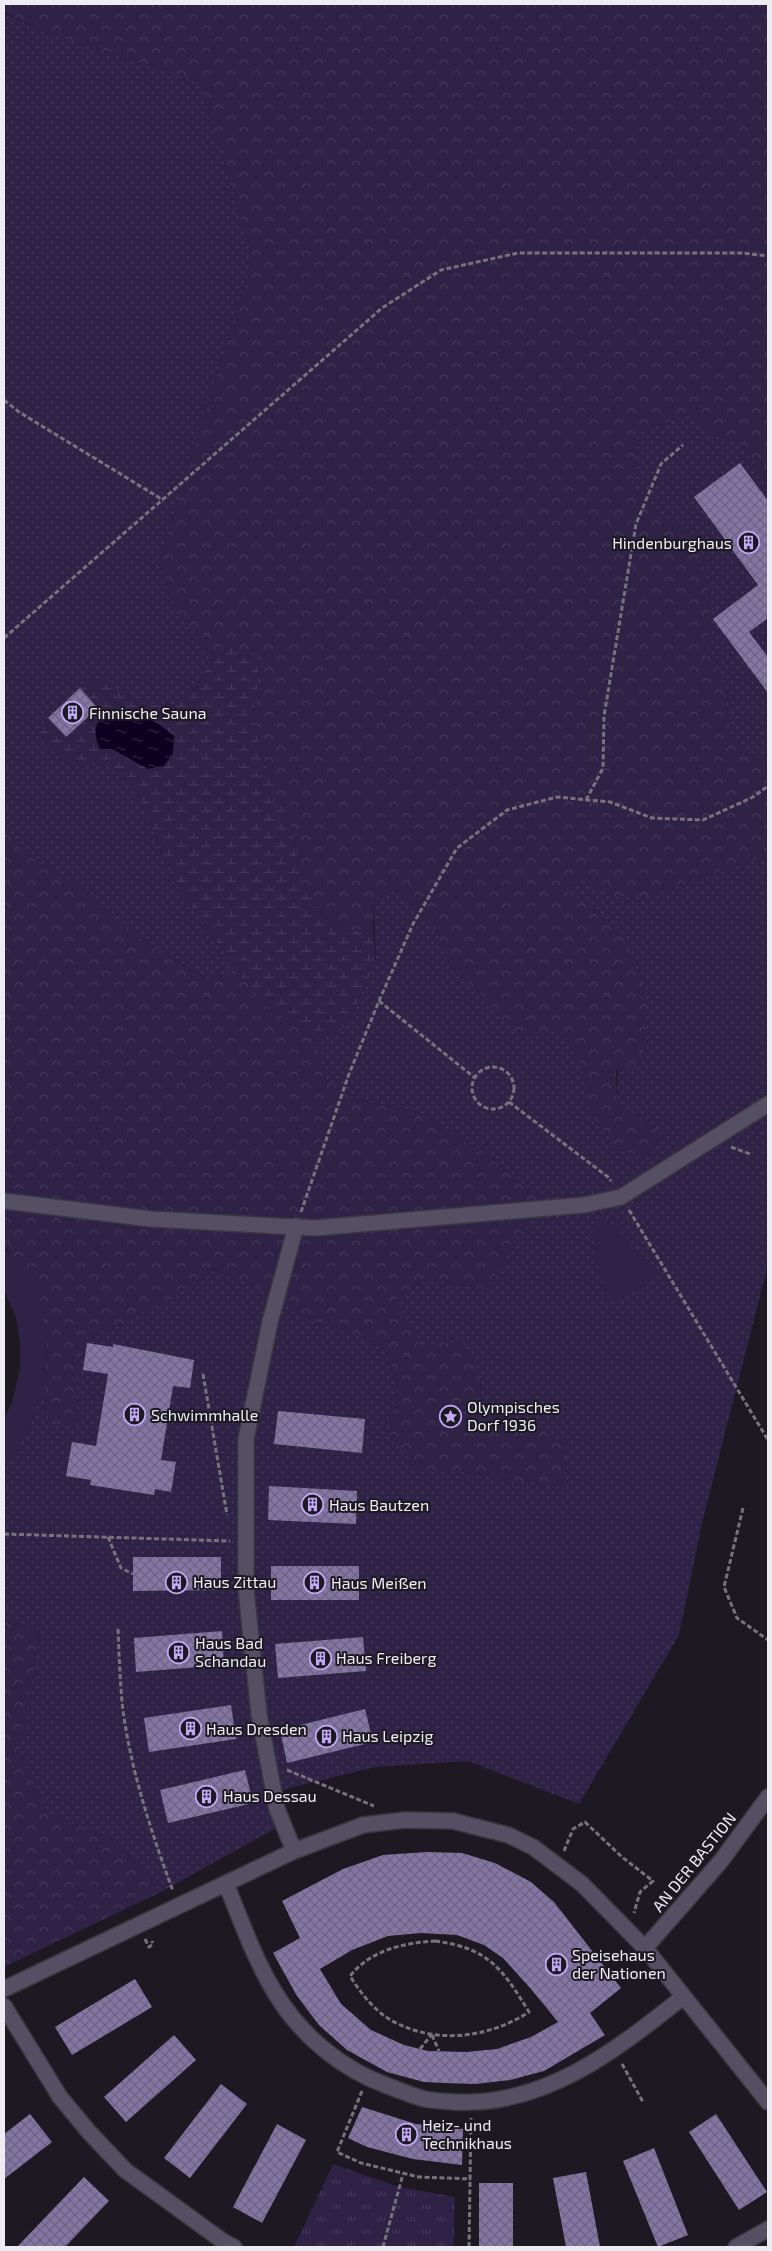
<svg xmlns="http://www.w3.org/2000/svg" width="772" height="2251" font-family="'Exo 2',sans-serif">
<defs>
<pattern id="grass-dots" width="8" height="8" patternUnits="userSpaceOnUse" patternTransform="scale(1.25)"><rect width="8" height="8" fill="#2f2246"/><path d="M2 2h.1M6 6h.1" fill="none" stroke="#433858" stroke-width="1.8" stroke-linecap="round"/></pattern>
<pattern id="forest-crowns" width="20" height="18" patternUnits="userSpaceOnUse" patternTransform="scale(1.25)"><rect width="20" height="18" fill="#2f2246"/><path d="M2 6a3 3 0 1 1 6 0M12 15a3 3 0 1 1 6 0" fill="none" stroke="#433858"/></pattern>
<pattern id="wetland-marsh" width="20" height="14" patternUnits="userSpaceOnUse" patternTransform="scale(1.25)"><rect width="20" height="14" fill="#2f2246"/><path d="M1 5h8M5 5V1M11 12h8M15 12V8" fill="none" stroke="#433858"/></pattern>
<pattern id="park-tufts" width="24" height="20" patternUnits="userSpaceOnUse" patternTransform="scale(1.25)"><rect width="24" height="20" fill="#2f2246"/><path d="M3 7l-1-3M5 7V3M7 7l1-3M15 17l-1-3M17 17v-4M19 17l1-3" fill="none" stroke="#433858"/></pattern>
<pattern id="water-ripples" width="26" height="14" patternUnits="userSpaceOnUse" patternTransform="scale(1.25)"><rect width="26" height="14" fill="#0e0021"/><path d="M2 4q2-2 4 0t4 0M15 11q2-2 4 0t4 0" fill="none" stroke="#312542"/></pattern>
<pattern id="building-cross-hatch" width="8" height="8" patternUnits="userSpaceOnUse" patternTransform="scale(1.25)"><rect width="8" height="8" fill="#8476a4"/><path d="M0 0l8 8M0 8l8-8" fill="none" stroke="#6c6380"/></pattern>
</defs>
<rect width="100%" height="100%" fill="#1c1923"/>
<g fill="url(#grass-dots)">
<polygon points="4,13 47,33 200,81 253,260 159,562 178,616 215,657 193,691 169,708 141,702 101,681 89,681 48,718 40,730 81,768 100,764 122,771 147,814 167,867 186,898 236,970 208,979 143,941 82,888 17,847 4,823"/>
<polygon points="690,413 710,432 739,443 768,482 768,759 763,763 730,734 728,694 707,650 709,598 701,543 660,514 631,485 638,433"/>
<polygon points="768,856 768,1265 703,1519 679,1635 579,1804 468,1761 375,1767 278,1791 287,1822 161,1892 115,1840 46,1812 20,1751 40,1630 4,1620 4,1469 27,1434 44,1388 49,1423 78,1426 76,1393 85,1338 172,1299 209,1269 245,1281 312,1321 363,1337 386,1351 397,1386 390,1434 420,1472 468,1472 517,1481 564,1484 531,1426 480,1411 481,1375 422,1345 395,1300 426,1280 489,1288 515,1240 540,1199 488,1156 421,1113 363,1101 325,1080 316,1038 341,1031 351,1016 376,962 373,900 393,889 431,921 451,966 483,996 561,1030 581,1064 591,1112 620,1151 664,1134 617,1103 620,930 566,890 575,879 617,897 688,884 735,865"/>
</g>
<g fill="url(#forest-crowns)">
<polygon points="4,4 768,4 768,482 739,443 710,432 689,413 638,433 631,485 660,514 701,543 709,598 707,650 728,694 730,734 763,763 768,759 768,856 735,865 688,884 643,897 617,897 575,879 566,890 620,930 647,995 642,1066 616,1070 617,1103 664,1134 651,1157 620,1151 590,1112 581,1064 561,1030 518,1037 483,996 451,966 431,921 393,889 373,900 373,932 343,929 318,912 302,872 288,815 262,757 253,721 258,682 228,648 215,657 178,616 159,562 253,260 200,81 47,33 4,12"/>
<polygon points="4,823 17,847 82,888 143,941 207,979 236,970 269,1009 316,1038 325,1080 363,1101 421,1113 488,1156 540,1199 515,1240 489,1288 426,1280 395,1300 422,1345 463,1342 481,1375 480,1411 531,1426 568,1443 564,1484 517,1481 468,1472 420,1472 390,1434 397,1386 386,1351 363,1337 312,1321 245,1281 210,1269 172,1299 85,1338 76,1393 78,1426 49,1424 44,1388 46,1337 8,1250 4,1248"/>
<polygon points="4,1620 40,1630 20,1751 46,1812 115,1840 161,1892 4,1967"/>
</g>
<path fill="url(#wetland-marsh)" fill-rule="evenodd" d="M228,648L258,654V682L253,721L262,757L288,815L302,872L318,912L343,929L373,932L376,962L351,1016L341,1031L316,1038L269,1009L236,970L186,898L167,867L147,814L122,771L100,764L81,768L46,746L40,730L48,718L66,737L98,708L80,688L89,681H101L141,702L169,708L193,691L215,657ZM174,736L122,754L112,749H100Z"/>
<polygon fill="url(#park-tufts)" points="333,2164 399,2187 455,2197 454,2247 294,2247"/>
<g fill="#2f2246">
<polygon points="605,1215 610,1225 614,1223 658,1278 620,1299 607,1303 591,1233 598,1230 593,1220"/>
<polygon points="4,1248 38,1284 46,1337 44,1388 27,1434 4,1469 4,1417 12,1402 20,1369 20,1342 16,1318 4,1290"/>
</g>
<path fill="url(#water-ripples)" d="M127,709L159,724L174,736L173,753L164,766L148,769L112,749H100C88,721 101,716 127,709Z"/>
<g fill="url(#building-cross-hatch)" fill-rule="evenodd">
<polygon points="740,463 768,501 768,618 749,632 768,657 768,693 713,619 758,585 694,497"/>
<polygon points="80,688 98,708 66,737 48,718"/>
<polygon points="87,1343 113,1347 113,1344 194,1360 190,1388 173,1386 161,1460 176,1462 171,1492 155,1489 154,1495 90,1485 91,1480 66,1476 72,1442 96,1446 108,1374 83,1370"/>
<polygon points="278,1411 365,1419 362,1453 274,1444"/>
<polygon points="269,1486 357,1491 356,1524 268,1520"/>
<polygon points="133,1557 221,1557 221,1590 133,1591"/>
<rect x="271" y="1566" width="88" height="34"/>
<polygon points="222,1631 224,1665 136,1672 134,1638"/>
<polygon points="363,1637 366,1671 278,1678 275,1644"/>
<polygon points="231,1705 236,1739 149,1752 144,1718"/>
<polygon points="365,1709 373,1742 287,1763 280,1730"/>
<polygon points="245,1770 253,1803 168,1823 160,1790"/>
<path d="M427,1852L462,1853L495,1863L531,1882L554,1902L621,1988L590,2013L605,2035L544,2071L510,2080L475,2084L444,2083L424,2082L387,2072L347,2050L319,2025L297,1996L273,1953L300,1938L282,1901L343,1869L383,1855ZM421,1933L457,1935L484,1945L503,1958L531,1989L558,2022L531,2037L497,2049L466,2052L428,2051L404,2045L371,2030L341,2004L320,1969L352,1950L388,1936Z"/>
<polygon points="135,1979 152,2007 72,2055 55,2027"/>
<polygon points="174,2035 196,2060 126,2122 104,2097"/>
<polygon points="221,2084 247,2104 190,2178 164,2158"/>
<polygon points="362,2107 416,2124 463,2129 462,2165 413,2159 367,2147 348,2138"/>
<polygon points="30,2114 52,2142 4,2179 4,2134"/>
<polygon points="716,2114 767,2192 739,2210 689,2132"/>
<polygon points="277,2124 306,2140 262,2223 233,2207"/>
<polygon points="654,2148 688,2235 658,2247 623,2161"/>
<polygon points="586,2172 600,2247 566,2247 553,2178"/>
<polygon points="84,2177 109,2201 65,2247 17,2247"/>
<rect x="479" y="2183" width="34" height="64"/>
</g>
<g fill="none" stroke-linecap="round" stroke-linejoin="round">
<defs>
<g id="minor">
<polyline points="4,1201 151,1219 315,1228 584,1205 621,1197 768,1104"/>
<polyline points="294,1851 277,1809 259,1714 246,1589 246,1439 270,1322 296,1226"/>
<path d="M226,1884C241,1920 254,1958 274,1991C300,2035 341,2069 388,2086C399,2090 410,2095 421,2098C431,2101 443,2101 454,2102C545,2107 616,2050 683,1997"/>
<polyline points="645,1948 721,1861 768,1797"/>
<polyline points="4,1989 294,1851 363,1825 405,1820 453,1821 508,1835 533,1847 582,1884 645,1948 768,2102"/>
<polyline points="4,2006 60,2097 89,2132 125,2170 224,2242 234,2247"/>
<polyline points="736,2247 768,2229"/>
</g>
</defs>
<use href="#minor" stroke="#393740" stroke-width="18"/>
<g stroke="#75737b" stroke-width="3" stroke-dasharray="5 2.5" stroke-linecap="butt">
<polyline points="4,400 19,412 163,500"/>
<polyline points="4,638 382,308 441,270 518,253 742,253 768,256"/>
<polyline points="586,800 603,768 604,716 636,524 661,464 683,445"/>
<polyline points="379,1001 475,1078"/>
<circle cx="493" cy="1088" r="21"/>
<polyline points="509,1102 608,1177 611,1181"/>
<polyline points="731,1147 750,1154"/>
<polyline points="629,1210 768,1440"/>
<polyline points="301,1212 349,1074 379,1001 413,924 457,848 507,810 557,797 610,802 652,818 703,820 753,797 768,786"/>
<polyline points="203,1374 227,1515"/>
<polyline points="743,1508 724,1587 737,1618 768,1640"/>
<polyline points="4,1534 230,1541"/>
<polyline points="108,1537 121,1568 133,1574"/>
<path d="M118,1629C119,1654 120,1678 122,1702C129,1765 151,1832 173,1891"/>
<polyline points="287,1770 374,1806"/>
<polyline points="564,1851 573,1829 585,1822 622,1857 653,1881 640,1892 634,1913"/>
<polyline points="145,1939 149,1947 153,1944 152,1941"/>
<path d="M435,1941C488,1948 502,1968 529,2012C487,2039 433,2045 389,2019C373,2009 360,1992 350,1976C371,1950 403,1943 435,1941Z"/>
<polyline points="432,2035 439,2051"/>
<polyline points="420,2049 432,2034"/>
<polyline points="622,2064 643,2102"/>
<polyline points="362,2091 337,2152 361,2163 419,2177 471,2179"/>
<polyline points="383,2247 403,2174"/>
<polyline points="469,2247 471,2118"/>
</g>
<use href="#minor" stroke="#544f62" stroke-width="15"/>
</g>
<defs>
<symbol id="building-ring" viewBox="-11 -11 22 22"><circle r="9.5" fill="#1c1923" stroke="#c0a8f4" stroke-width="1.5"/><path d="M-4-6H4V6H1V3H-1V6H-4ZM-2.5-4.3h1.7v1.8h-1.7ZM.8-4.3h1.7v1.8H.8ZM-2.5-1h1.7V.8h-1.7ZM.8-1h1.7V.8H.8Z" fill="#c0a8f4"/></symbol>
<symbol id="sight-ring" viewBox="-11 -11 22 22"><circle r="9.5" fill="#1c1923" stroke="#c0a8f4" stroke-width="1.5"/><path d="M0-6L1.8-2.2L6-1.7L2.9 1.2L3.7 5.4L0 3.3L-3.7 5.4L-2.9 1.2L-6-1.7L-1.8-2.2Z" fill="#c0a8f4"/></symbol>
</defs>
<g fill-rule="evenodd">
<use href="#building-ring" x="736" y="530" width="25" height="25"/>
<use href="#building-ring" x="60" y="700" width="25" height="25"/>
<use href="#building-ring" x="122" y="1402" width="25" height="25"/>
<use href="#sight-ring" x="438" y="1404" width="25" height="25"/>
<use href="#building-ring" x="300" y="1492" width="25" height="25"/>
<use href="#building-ring" x="164" y="1570" width="25" height="25"/>
<use href="#building-ring" x="302" y="1570" width="25" height="25"/>
<use href="#building-ring" x="166" y="1640" width="25" height="25"/>
<use href="#building-ring" x="308" y="1646" width="25" height="25"/>
<use href="#building-ring" x="178" y="1716" width="25" height="25"/>
<use href="#building-ring" x="314" y="1724" width="25" height="25"/>
<use href="#building-ring" x="194" y="1784" width="25" height="25"/>
<use href="#building-ring" x="544" y="1952" width="25" height="25"/>
<use href="#building-ring" x="394" y="2122" width="25" height="25"/>
</g>
<g text-anchor="middle" stroke-width="4" stroke-linejoin="round" paint-order="stroke">
<g font-size="16" fill="#edecf3" stroke="#1c1923" text-anchor="start">
<text x="732" y="549" text-anchor="end">Hindenburghaus</text>
<text x="89" y="719">Finnische Sauna</text>
<text x="467" y="1413">Olympisches<tspan x="467" dy="18">Dorf 1936</tspan></text>
<text x="151" y="1421">Schwimmhalle</text>
<text x="329" y="1511">Haus Bautzen</text>
<text x="193" y="1588">Haus Zittau</text>
<text x="331" y="1589">Haus Meißen</text>
<text x="195" y="1649">Haus Bad<tspan x="195" dy="18">Schandau</tspan></text>
<text x="336" y="1664">Haus Freiberg</text>
<text x="206" y="1735">Haus Dresden</text>
<text x="342" y="1742">Haus Leipzig</text>
<text x="223" y="1802">Haus Dessau</text>
<text x="572" y="1961">Speisehaus<tspan x="572" dy="18">der Nationen</tspan></text>
<text x="422" y="2131">Heiz- und<tspan x="422" dy="18">Technikhaus</tspan></text>
</g>
<g font-size="16" fill="#edecf3" stroke="#1c1923">
<text transform="translate(694 1862) rotate(-51)" y="6">AN DER BASTION</text>
</g>
</g>
<rect width="772" height="2251" fill="none" stroke="#edecf3" stroke-width="10"/>
</svg>
